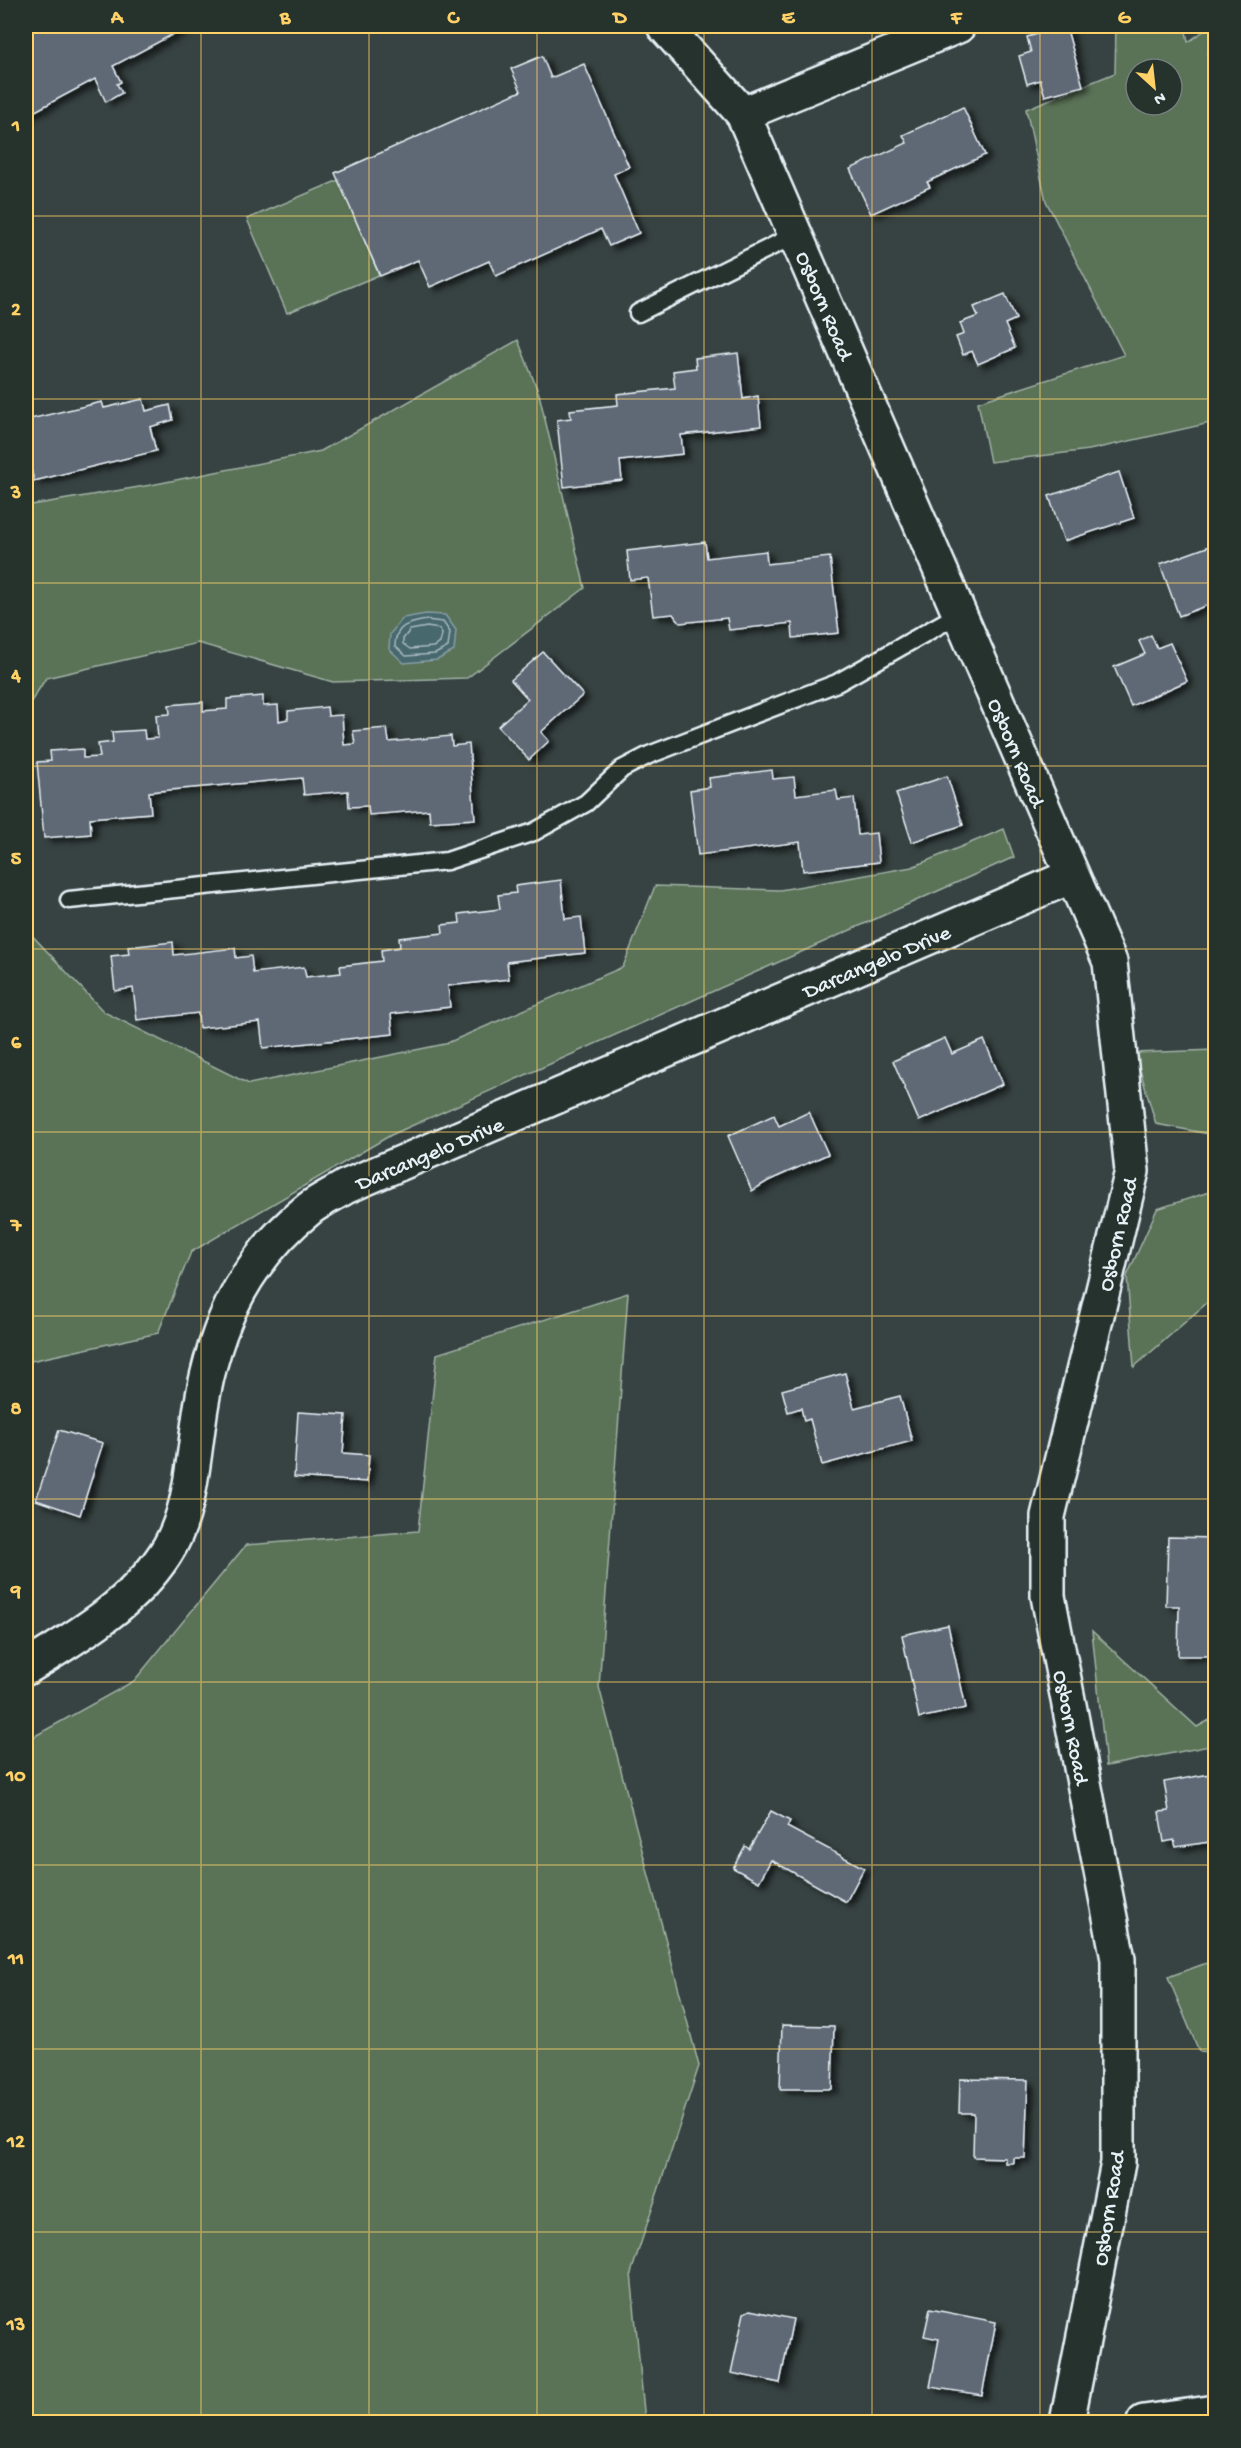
<svg xmlns="http://www.w3.org/2000/svg" width="1241" height="2448" font-family="'Gochi Hand',sans-serif">
<defs>
<filter id="shadow"><feDropShadow dx="6" dy="4" stdDeviation="3" flood-color="#0009"/></filter>
</defs>
<rect width="100%" height="100%" fill="#374342"/>
<filter id="ink" filterUnits="userSpaceOnUse"><feTurbulence type="fractalNoise" baseFrequency=".0167" numOctaves="2"/><feDisplacementMap in="SourceGraphic" scale="12" xChannelSelector="R" yChannelSelector="G"/><feConvolveMatrix kernelMatrix="1 2 1 2 8 2 1 2 1" color-interpolation-filters="sRGB"/></filter>
<g filter="url(#ink)">
<g fill="#5a7256" stroke="#a1b2a7" stroke-width="1.5" fill-rule="evenodd">
<path d="M1116,26H1185L1188,42L1211,26H1215V422L1089,450L990,462L978,402L1124,355L1046,201L1026,109L1115,73ZM1136,69H1172V105H1136Z"/>
<polygon points="339,180 379,275 287,313 247,219"/>
<polygon points="518,340 539,394 585,588 467,678 333,682 198,643 46,678 26,710 26,506 151,485 321,451"/>
<polygon points="1004,829 1014,857 391,1135 191,1252 158,1333 26,1362 26,929 104,1012 249,1084 445,1044 623,967 655,886 780,890 912,867"/>
<polygon points="1215,1050 1215,1135 1156,1124 1135,1053"/>
<polygon points="1215,1190 1215,1299 1208,1302 1134,1367 1127,1276 1157,1209"/>
<polygon points="628,1293 599,1687 699,2066 631,2273 645,2422 26,2422 26,1741 134,1681 246,1545 418,1531 437,1354"/>
<polygon points="1092,1631 1197,1727 1215,1717 1215,1745 1106,1766"/>
<polygon points="1215,1960 1216,1960 1215,2053 1199,2051 1168,1977"/>
</g>
<polygon fill="#47676d" stroke="#879ea5" stroke-width="1.5" points="426,614 445,615 456,630 454,651 437,660 404,663 389,649 390,634 403,618"/>
<g fill="none" stroke-linecap="round" stroke-linejoin="round">
<g stroke="#a8bac0" stroke-width="1.5">
<path d="M426,620L443,622L450,632L448,647L435,654L406,656L395,646C395,625 409,623 426,620Z"/>
<polygon points="427,627 439,629 442,634 440,643 433,647 410,649 403,644 403,639 410,630"/>
</g>
</g>
<g fill="#5e6774" stroke="#e8f1f8" stroke-width="1.5" filter="url(#shadow)">
<polygon points="26,26 181,26 183,29 113,66 121,82 117,84 122,93 106,102 95,79 26,116"/>
<polygon points="1066,26 1083,86 1045,96 1040,80 1027,84 1019,56 1031,52 1027,37"/>
<polygon points="1212,26 1216,26 1216,56 1208,55"/>
<polygon points="542,56 551,78 584,64 629,167 614,174 639,233 609,246 601,229 496,276 489,261 430,287 418,260 380,276 335,173 521,91 511,69"/>
<polygon points="963,107 985,155 927,182 930,187 871,214 850,169 907,143 903,135"/>
<polygon points="1005,294 1016,319 1005,324 1015,348 978,364 972,351 963,355 956,337 964,334 960,323 978,316 974,307"/>
<polygon points="738,353 743,399 758,396 761,426 681,435 683,454 620,461 622,480 564,487 557,420 571,418 570,410 618,405 617,394 675,388 673,371 696,368 695,358"/>
<polygon points="143,399 146,411 170,405 173,420 150,427 156,451 34,481 26,448 26,420 102,402 104,408"/>
<polygon points="1119,472 1134,518 1064,541 1049,496"/>
<polygon points="705,542 707,558 766,551 767,564 830,557 839,633 793,638 792,623 729,630 727,618 680,623 673,614 653,616 648,578 630,580 627,551"/>
<polygon points="1210,546 1216,561 1216,602 1179,616 1160,564"/>
<polygon points="1151,635 1157,648 1170,643 1187,681 1131,706 1114,667 1145,654 1139,641"/>
<polygon points="543,652 583,695 541,732 549,741 529,760 498,726 528,699 511,680"/>
<polygon points="263,696 263,706 278,705 279,721 288,719 288,711 327,707 328,716 342,715 344,745 355,744 353,731 387,728 389,742 451,736 452,746 469,744 475,819 430,822 429,810 369,815 368,806 349,807 348,791 304,795 302,778 149,792 151,813 90,818 91,834 44,838 37,762 51,761 50,751 83,749 83,758 100,757 98,744 113,742 112,732 144,730 145,739 158,738 156,715 170,714 169,705 203,702 203,711 227,709 227,699"/>
<polygon points="772,770 773,779 794,777 796,795 836,790 838,800 854,798 858,835 876,833 879,862 803,871 800,842 698,855 690,790 710,787 709,778"/>
<polygon points="947,776 963,825 912,842 896,793"/>
<polygon points="561,880 565,919 581,917 585,953 507,962 509,979 448,986 450,1007 391,1014 393,1034 263,1048 260,1022 199,1028 198,1013 137,1020 133,988 115,991 111,956 129,954 128,947 173,942 174,955 235,948 236,958 251,956 253,973 304,967 306,977 341,973 340,966 382,961 381,950 400,947 399,938 443,933 442,925 460,923 459,914 500,909 498,895 516,893 515,886"/>
<polygon points="945,1038 952,1054 984,1040 1003,1084 919,1121 893,1061"/>
<polygon points="809,1112 828,1154 768,1181 752,1191 728,1136 774,1115 779,1126"/>
<polygon points="845,1373 854,1408 900,1396 912,1441 822,1465 810,1419 804,1421 801,1408 788,1412 782,1390"/>
<polygon points="298,1412 346,1415 343,1453 369,1455 367,1482 294,1477"/>
<polygon points="59,1430 103,1443 80,1515 36,1500"/>
<polygon points="1168,1537 1216,1538 1216,1656 1178,1656 1179,1606 1166,1606"/>
<polygon points="948,1625 966,1708 919,1718 902,1635"/>
<polygon points="1216,1773 1216,1841 1176,1847 1174,1840 1164,1842 1159,1812 1169,1811 1164,1782"/>
<polygon points="771,1811 790,1821 787,1827 864,1868 846,1902 771,1860 759,1882 733,1868 745,1846 749,1849"/>
<polygon points="782,2025 834,2026 832,2089 780,2089"/>
<polygon points="960,2079 1028,2080 1025,2158 1013,2158 1013,2163 1005,2163 1005,2158 973,2157 974,2113 959,2113"/>
<polygon points="930,2309 996,2322 982,2395 930,2387 939,2339 924,2336"/>
<polygon points="750,2310 793,2319 780,2383 731,2373 744,2313"/>
</g>
<g fill="none" stroke-linecap="round" stroke-linejoin="round">
<defs>
<g id="lane">
<polyline points="638,313 795,235"/>
<polyline points="69,900 447,861 534,832 586,803 622,769 649,755 837,683 959,614"/>
</g>
<g id="street">
<polyline points="664,26 743,114 1110,962 1132,1171 1048,1516 1048,1596 1118,1959 1118,2163 1067,2422"/>
<polyline points="743,114 958,26"/>
<path d="M26,1668C76,1637 131,1606 165,1554C189,1518 192,1471 198,1428C209,1340 238,1265 310,1208C321,1200 334,1194 345,1187L1072,876"/>
<polyline points="1144,2422 1216,2412"/>
</g>
</defs>
<use href="#lane" stroke="#e8f1f8" stroke-width="21"/>
<use href="#street" stroke="#e8f1f8" stroke-width="38"/>
<use href="#lane" stroke="#26332d" stroke-width="16"/>
<use href="#street" stroke="#26332d" stroke-width="33"/>
</g>
</g>
<path fill="none" stroke="#ffd166" stroke-width="1.5" stroke-opacity="0.55" d="M201,26V2422M369,26V2422M537,26V2422M704,26V2422M872,26V2422M1040,26V2422M26,216H1216M26,399H1216M26,583H1216M26,766H1216M26,949H1216M26,1132H1216M26,1316H1216M26,1499H1216M26,1682H1216M26,1865H1216M26,2049H1216M26,2232H1216"/>
<g text-anchor="middle" stroke-width="5" stroke-linejoin="round" paint-order="stroke">
<g font-size="22" fill="#e8f1f8" stroke="#26332d">
<text transform="translate(826 305) rotate(67)" y="8">Osborn Road</text>
<text transform="translate(1018 752) rotate(67)" y="8">Osborn Road</text>
<text transform="translate(876 960) rotate(-23)" y="8">Darcangelo Drive</text>
<text transform="translate(429 1152) rotate(-23)" y="8">Darcangelo Drive</text>
<text transform="translate(1116 1234) rotate(-77)" y="8">Osborn Road</text>
<text transform="translate(1073 1727) rotate(79)" y="8">Osborn Road</text>
<text transform="translate(1107 2208) rotate(-81)" y="8">Osborn Road</text>
</g>
</g>
<rect width="1241" height="2448" fill="none" stroke="#26332d" stroke-width="66"/>
<g transform="translate(1154 87) rotate(153)"><circle r="28" fill="#26332d" stroke="#747f7e" stroke-width="1.5"/>
<path d="M0-4.5L10 22L0 15L-10 22Z" fill="#ffd166"/>
<text y="-9" font-size="16" font-weight="bold" text-anchor="middle" fill="#e8f1f8">N</text>
</g>
<rect x="33" y="33" width="1175" height="2382" fill="none" stroke="#ffd166" stroke-width="2"/>
<g font-size="20" text-anchor="middle" font-weight="bold" fill="#ffd166">
<text x="117" y="23">A</text>
<text x="285" y="23">B</text>
<text x="453" y="23">C</text>
<text x="620" y="23">D</text>
<text x="788" y="23">E</text>
<text x="956" y="23">F</text>
<text x="1124" y="23">G</text>
<text x="16" y="131">1</text>
<text x="16" y="315">2</text>
<text x="16" y="498">3</text>
<text x="16" y="681">4</text>
<text x="16" y="864">5</text>
<text x="16" y="1048">6</text>
<text x="16" y="1231">7</text>
<text x="16" y="1414">8</text>
<text x="16" y="1597">9</text>
<text x="16" y="1781">10</text>
<text x="16" y="1964">11</text>
<text x="16" y="2147">12</text>
<text x="16" y="2330">13</text>
</g>
</svg>
